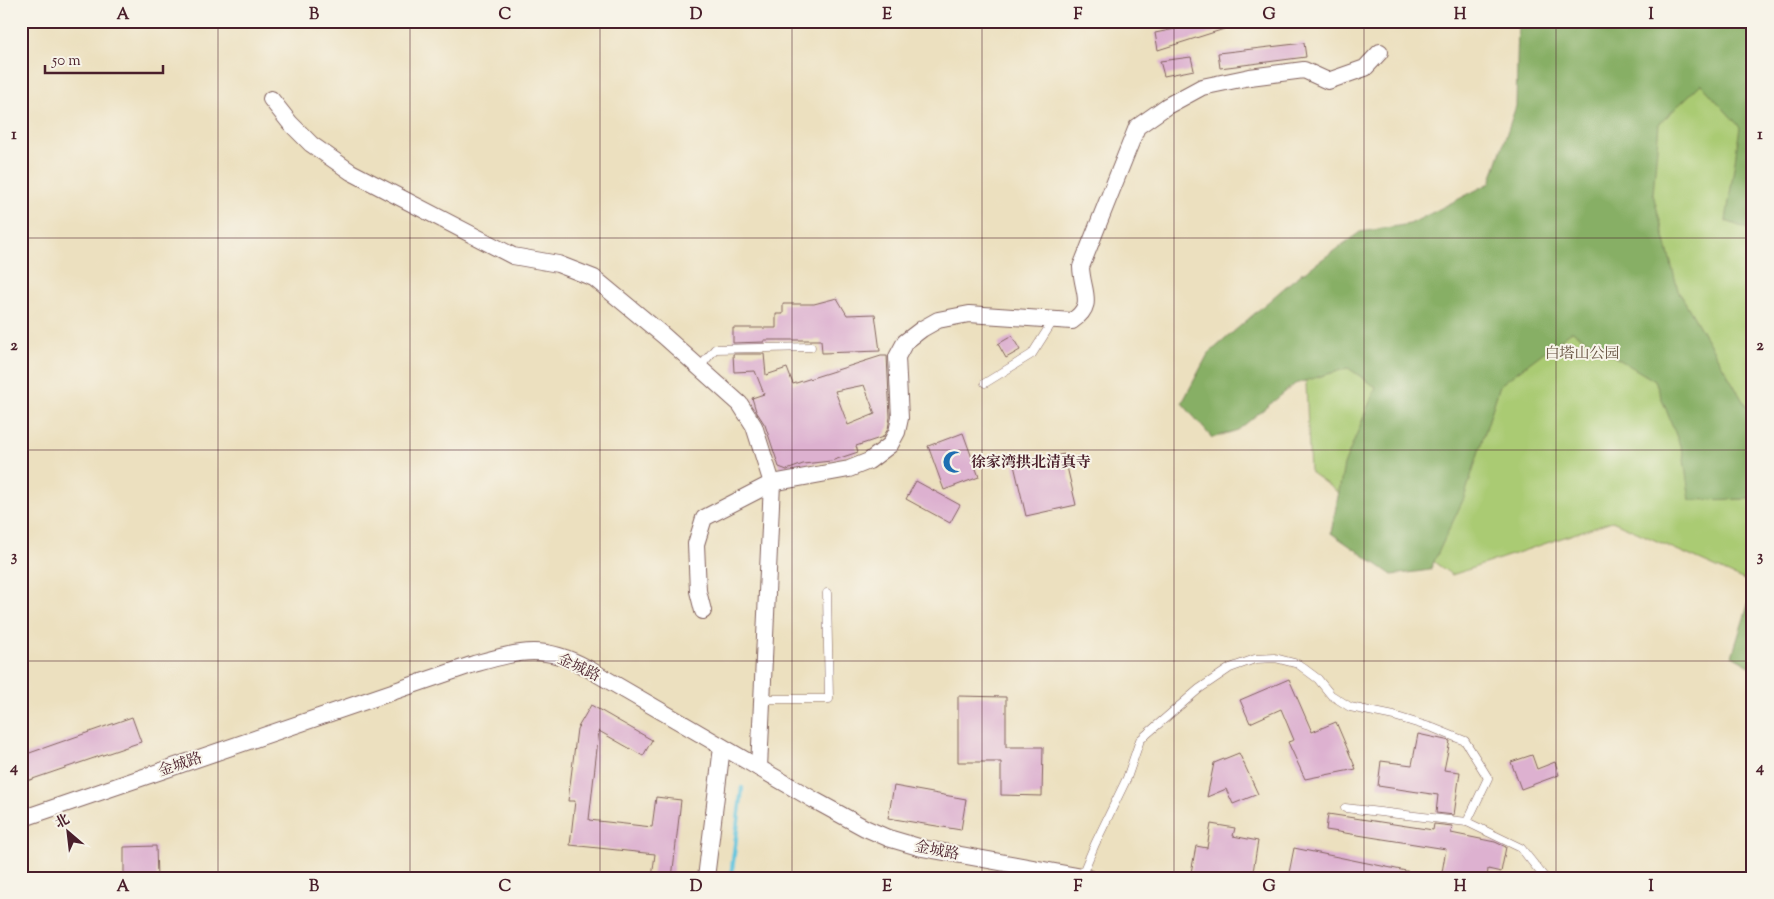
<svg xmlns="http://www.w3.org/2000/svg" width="1774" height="899" font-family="'Sorts Mill Goudy','Noto Serif SC',serif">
<rect width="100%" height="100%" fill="#f7f3e8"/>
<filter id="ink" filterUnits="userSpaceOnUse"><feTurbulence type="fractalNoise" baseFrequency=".02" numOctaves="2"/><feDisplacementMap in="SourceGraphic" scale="10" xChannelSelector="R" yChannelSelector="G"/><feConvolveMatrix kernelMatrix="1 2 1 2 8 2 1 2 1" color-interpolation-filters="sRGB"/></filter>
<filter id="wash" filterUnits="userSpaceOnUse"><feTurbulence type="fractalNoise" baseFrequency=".0096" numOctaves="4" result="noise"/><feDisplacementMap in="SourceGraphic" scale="20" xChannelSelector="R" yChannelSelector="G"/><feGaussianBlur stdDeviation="1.12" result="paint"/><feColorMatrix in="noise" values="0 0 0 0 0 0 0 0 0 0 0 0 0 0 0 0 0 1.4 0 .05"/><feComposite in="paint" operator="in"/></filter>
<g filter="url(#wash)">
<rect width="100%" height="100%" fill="#ece0bf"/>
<polygon fill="#aacb73" stroke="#7a754f" points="1753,21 1753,584 1612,521 1452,575 1310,472 1301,273 1492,207"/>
<g fill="#87af65" stroke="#686748">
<polygon points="1518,21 1753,21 1753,231 1726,221 1740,127 1701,84 1659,124 1653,194 1678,290 1753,418 1753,499 1690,500 1683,453 1655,381 1572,331 1500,385 1464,498 1430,570 1392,575 1331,533 1344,465 1376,387 1348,368 1295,384 1238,430 1212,438 1182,403 1208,354 1292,281 1360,232 1410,224 1490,183 1516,106"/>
<polygon points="1753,589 1753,668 1732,656"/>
</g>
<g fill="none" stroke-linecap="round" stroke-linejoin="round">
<polyline stroke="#60c4de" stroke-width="4.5" points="731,878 742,788"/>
</g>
<g id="blocks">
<g fill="#ddb1d0" fill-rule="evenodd">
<polygon points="1199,21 1240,21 1240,24 1158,50 1155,33 1200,24"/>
<polygon points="1304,43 1306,57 1220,68 1218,53"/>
<polygon points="1191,57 1194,70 1164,76 1160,61"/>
<polygon points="837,298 847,315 875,314 880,351 822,353 821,340 764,340 764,342 733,343 733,328 776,328 776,314 783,314 783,304 814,304"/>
<polygon points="1012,336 1020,350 1006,358 998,344"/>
<path d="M733,354H764L766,375L787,368L793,384L881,356H887L890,417L888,429L883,437L856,446L858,452L831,461L803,464L787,470L779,467L765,425L756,411L752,398L764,394L755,371L734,372ZM864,385L875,414L848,425L835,391Z"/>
<polygon points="963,433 979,477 944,490 928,446"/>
<polygon points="1064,454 1076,505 1026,516 1014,465"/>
<polygon points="916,481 960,505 950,523 906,499"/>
<polygon points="1289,679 1312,732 1336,722 1356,769 1305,779 1288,742 1294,740 1281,709 1250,723 1240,700"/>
<polygon points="958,696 1006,697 1006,747 1043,747 1042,796 1001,795 1001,762 958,762"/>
<polygon points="591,705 652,740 643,756 599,731 589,820 652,827 656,797 681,800 672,878 652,878 655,854 570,845 575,801 568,801 577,729"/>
<polygon points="132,717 141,742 21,783 21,756"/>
<polygon points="1418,734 1450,741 1444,770 1460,772 1454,815 1436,813 1438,795 1378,786 1381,761 1412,765"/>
<polygon points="1239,753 1258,794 1233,804 1226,789 1207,797 1214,763"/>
<polygon points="1532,755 1537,769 1555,762 1559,775 1521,789 1511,762"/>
<polygon points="894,786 966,799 961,830 888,818"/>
<polygon points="1328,814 1433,830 1434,824 1452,826 1451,833 1495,842 1506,847 1501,872 1488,869 1487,878 1441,878 1446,849 1326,830"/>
<polygon points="1211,824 1235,828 1233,836 1258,841 1252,878 1190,878 1196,846 1207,848"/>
<polygon points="156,846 157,878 124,878 124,847"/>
<polygon points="1294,848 1411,872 1410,878 1288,878"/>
</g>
</g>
</g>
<g filter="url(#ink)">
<use href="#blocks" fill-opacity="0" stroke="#83635f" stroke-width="1"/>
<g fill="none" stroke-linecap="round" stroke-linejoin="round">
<defs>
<g id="service">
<polyline points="699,368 715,349 811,347"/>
<polyline points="985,383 1032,354 1053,321"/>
<polyline points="762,699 829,699 827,593"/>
<polyline points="1345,808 1467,822 1521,848 1545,878"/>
<polyline points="1081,877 1095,844 1127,778 1140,740 1199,689 1230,668 1255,659 1275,658 1298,664 1318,679 1331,695 1350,707 1394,716 1433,728 1465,741 1488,778 1467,822"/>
</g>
<g id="minor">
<polyline points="271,99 290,123 311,144 351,172 513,256 558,264 594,278 664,336 740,404 754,426 772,483 759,768"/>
<path d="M703,611L698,591L696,544L704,518L772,483L849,469L869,461L890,445L897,432L900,418L897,357L905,342L922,329L938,320L969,314L1072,321C1096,305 1082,292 1081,267L1137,127L1167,106L1202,87L1250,77L1304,70L1328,81L1365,68L1380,52"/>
<path d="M21,819L474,664C521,651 543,644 587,668L814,800L865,828L888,838L922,848L1088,878"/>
<polyline points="706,878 722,747"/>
</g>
</defs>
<use href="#service" stroke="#83635f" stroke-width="9"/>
<use href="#minor" stroke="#83635f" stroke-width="18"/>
<use href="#service" stroke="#fff" stroke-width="8"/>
<use href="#minor" stroke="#fff" stroke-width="16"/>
</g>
</g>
<path fill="none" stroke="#4a1f2b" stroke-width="1" stroke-opacity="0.55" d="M218,21V878M410,21V878M600,21V878M792,21V878M982,21V878M1174,21V878M1364,21V878M1556,21V878M21,238H1753M21,450H1753M21,661H1753"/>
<defs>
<symbol id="mosque-bare" viewBox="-9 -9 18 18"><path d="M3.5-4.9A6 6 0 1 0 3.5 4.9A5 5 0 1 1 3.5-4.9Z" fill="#1f6fb2" stroke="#f7f3e8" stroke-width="2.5" paint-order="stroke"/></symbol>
</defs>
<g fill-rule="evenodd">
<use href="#mosque-bare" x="938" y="446" width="32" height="32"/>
</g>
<g text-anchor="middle" stroke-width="4" stroke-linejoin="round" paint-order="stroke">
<g font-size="15" fill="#675341" stroke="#f7f3e8">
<text x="1582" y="358">白塔山公园</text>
</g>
<g font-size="15" font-weight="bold" fill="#4a1f2b" stroke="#f7f3e8" text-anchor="start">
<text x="971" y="467">徐家湾拱北清真寺</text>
</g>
<g font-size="15" fill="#4a1f2b" stroke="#f7f3e8">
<text transform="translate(579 667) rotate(25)" y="5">金城路</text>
<text transform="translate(180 764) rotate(-19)" y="5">金城路</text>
<text transform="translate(937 850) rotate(11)" y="5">金城路</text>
</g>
</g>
<rect width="1774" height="899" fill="none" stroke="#f7f3e8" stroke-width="55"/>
<g transform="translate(68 832) rotate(332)" stroke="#f7f3e8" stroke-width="4" paint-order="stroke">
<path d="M0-4L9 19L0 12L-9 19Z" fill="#4a1f2b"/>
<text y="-8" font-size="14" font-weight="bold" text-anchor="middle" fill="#4a1f2b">北</text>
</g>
<path d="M45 65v8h118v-8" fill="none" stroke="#4a1f2b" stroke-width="2.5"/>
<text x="52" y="65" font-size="15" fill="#4a1f2b" stroke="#f7f3e8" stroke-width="4" paint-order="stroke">50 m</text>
<rect x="28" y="28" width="1718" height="844" fill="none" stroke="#4a1f2b" stroke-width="2"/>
<g font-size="16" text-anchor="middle" font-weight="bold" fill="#4a1f2b">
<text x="123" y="19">A</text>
<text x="314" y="19">B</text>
<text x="505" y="19">C</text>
<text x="696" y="19">D</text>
<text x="887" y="19">E</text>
<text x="1078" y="19">F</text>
<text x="1269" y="19">G</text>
<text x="1460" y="19">H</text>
<text x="1651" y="19">I</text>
<text x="14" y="139">1</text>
<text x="1760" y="139">1</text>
<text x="14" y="350">2</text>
<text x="1760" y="350">2</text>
<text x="14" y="561">3</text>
<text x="1760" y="561">3</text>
<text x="14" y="772">4</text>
<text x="1760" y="772">4</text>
<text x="123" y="891">A</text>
<text x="314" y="891">B</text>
<text x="505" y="891">C</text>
<text x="696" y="891">D</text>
<text x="887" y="891">E</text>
<text x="1078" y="891">F</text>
<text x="1269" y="891">G</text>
<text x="1460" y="891">H</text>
<text x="1651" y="891">I</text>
</g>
</svg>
